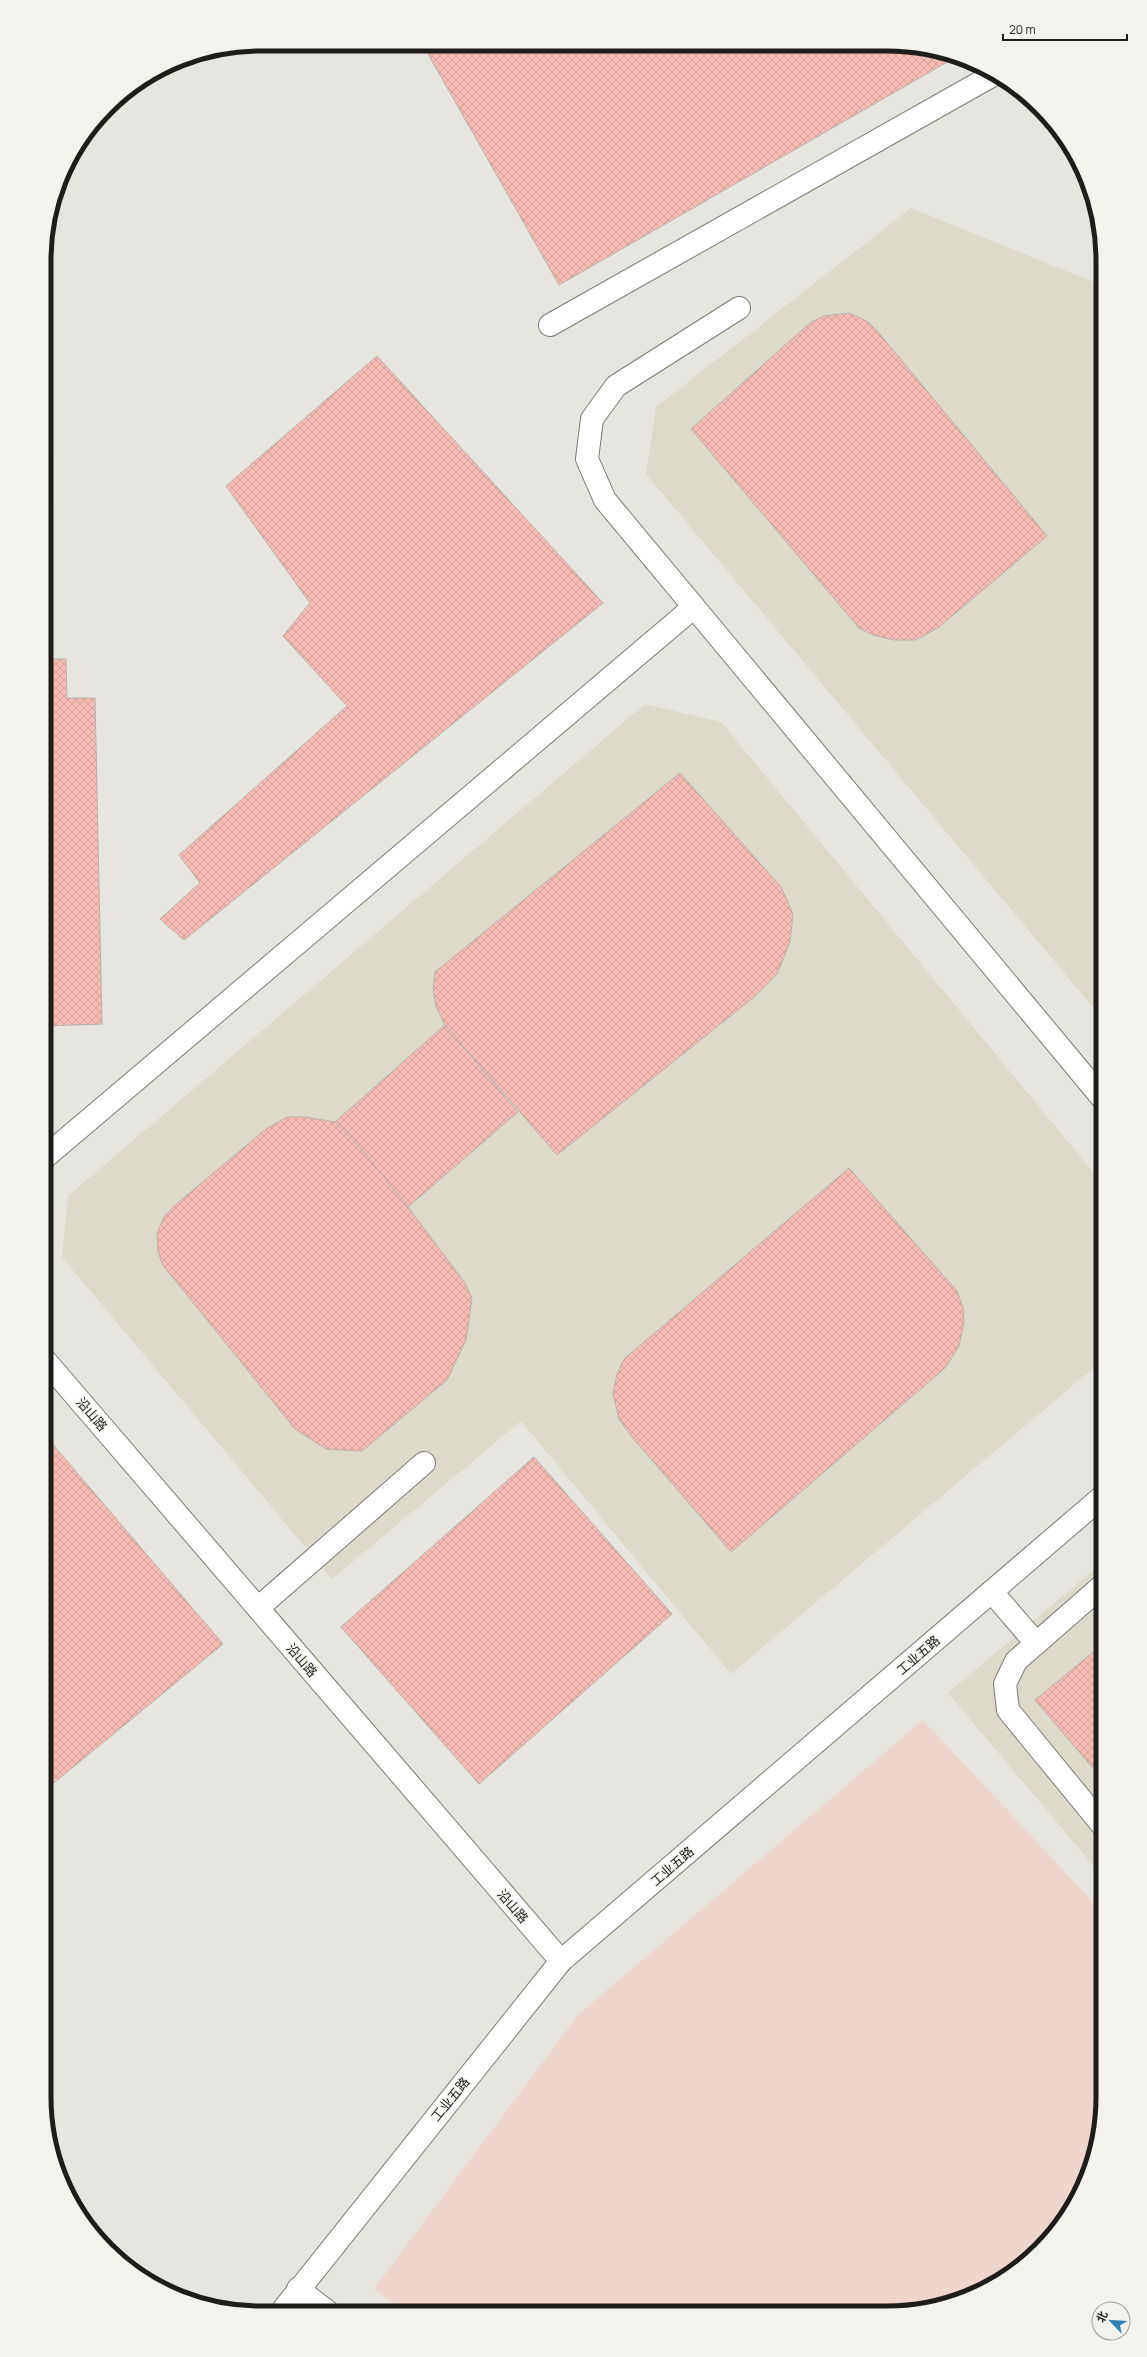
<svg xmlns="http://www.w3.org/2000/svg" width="1147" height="2357" font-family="Manrope,'Noto Sans SC',sans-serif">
<defs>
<pattern id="building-cross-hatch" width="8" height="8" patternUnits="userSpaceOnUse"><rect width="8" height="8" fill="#f6bcb3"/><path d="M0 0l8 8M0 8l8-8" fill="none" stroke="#d2a199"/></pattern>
</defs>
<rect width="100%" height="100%" fill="#e6e5df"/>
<g fill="#dddacc">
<polygon points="911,208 1103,286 1103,1019 646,474 656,407"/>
<polygon points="645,704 721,722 1103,1184 1103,1360 731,1674 521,1421 332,1579 62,1257 68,1196"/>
<polygon points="1103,1562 1103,1877 948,1693"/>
</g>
<polygon fill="#eed5cd" points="923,1720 1103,1913 1103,2111 1091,2167 1058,2229 1007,2276 956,2302 887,2313 403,2312 374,2289 578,2015"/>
<g fill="url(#building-cross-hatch)" stroke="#b9b1b0">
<polygon points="423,45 929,48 956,57 559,285"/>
<polygon points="849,313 867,321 879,333 1047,536 939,627 916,640 894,640 873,635 859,628 691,429 811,322 824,316"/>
<polygon points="377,356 603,603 184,940 160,919 200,883 179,855 347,706 283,636 310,603 226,486"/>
<polygon points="1103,393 1103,447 1096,427 1100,397"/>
<polygon points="44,659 66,659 67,698 95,698 102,1024 44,1026"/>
<polygon points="680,773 781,887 793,914 790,942 777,974 754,997 557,1155 445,1025 436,1006 433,990 435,972"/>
<polygon points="445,1025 518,1112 408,1207 353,1139 335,1122"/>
<polygon points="287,1117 305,1117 335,1122 353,1139 408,1207 465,1283 472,1298 466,1340 447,1380 362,1451 326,1449 295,1429 162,1264 158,1251 157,1233 164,1217 174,1206 266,1129"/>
<polygon points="849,1168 957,1291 963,1308 964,1322 959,1346 945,1368 731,1552 632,1437 619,1419 613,1394 617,1374 624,1359"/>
<polygon points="44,1434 223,1644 44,1791"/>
<polygon points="534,1457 672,1614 479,1784 341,1627"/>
<polygon points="1103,1644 1103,1780 1035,1700"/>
</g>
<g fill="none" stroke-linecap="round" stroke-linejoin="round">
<defs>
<g id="minor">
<polyline points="739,308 616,386 592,419 587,459 605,500 1103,1099"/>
<polyline points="550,325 995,74"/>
<polyline points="44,1158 694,607"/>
<polyline points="44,1359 561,1961"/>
<polyline points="992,1592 1035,1642"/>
<polyline points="258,1608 424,1463"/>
<polyline points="1103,1826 1008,1710 1005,1684 1016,1661 1103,1585"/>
<polyline points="298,2289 327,2311"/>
<polyline points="282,2311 561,1961 1103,1496"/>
</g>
</defs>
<use href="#minor" stroke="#7c7b75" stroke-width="24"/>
<use href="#minor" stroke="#fff" stroke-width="22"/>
</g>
<g text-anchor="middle" stroke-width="3" stroke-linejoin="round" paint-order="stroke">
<g font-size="13" fill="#1e1d1b" stroke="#f3f2ec">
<text transform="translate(92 1414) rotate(49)" y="5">沿山路</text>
<text transform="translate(918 1655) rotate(-41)" y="5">工业五路</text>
<text transform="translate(302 1660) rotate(49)" y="5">沿山路</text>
<text transform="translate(672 1866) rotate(-41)" y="5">工业五路</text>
<text transform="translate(513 1906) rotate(49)" y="5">沿山路</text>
<text transform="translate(450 2099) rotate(-51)" y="5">工业五路</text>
</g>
</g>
<path d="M0 0H1147V2357H0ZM260 51H887A209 209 0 0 1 1096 260V2097A209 209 0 0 1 887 2306H260A209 209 0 0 1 51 2097V260A209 209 0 0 1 260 51Z" fill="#f3f2ec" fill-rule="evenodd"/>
<path fill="none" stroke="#1e1d1b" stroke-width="5" d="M260 51H887A209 209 0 0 1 1096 260V2097A209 209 0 0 1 887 2306H260A209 209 0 0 1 51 2097V260A209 209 0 0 1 260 51Z"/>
<g transform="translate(1111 2321) rotate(295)"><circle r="19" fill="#f3f2ec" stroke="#9e9d98"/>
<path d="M0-3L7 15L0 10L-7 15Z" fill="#3082b3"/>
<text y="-6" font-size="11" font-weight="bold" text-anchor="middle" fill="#1e1d1b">北</text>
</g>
<path d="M1003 34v6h124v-6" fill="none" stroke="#1e1d1b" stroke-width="2"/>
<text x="1009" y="34" font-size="12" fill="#1e1d1b" stroke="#f3f2ec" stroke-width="3" paint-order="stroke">20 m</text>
</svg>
